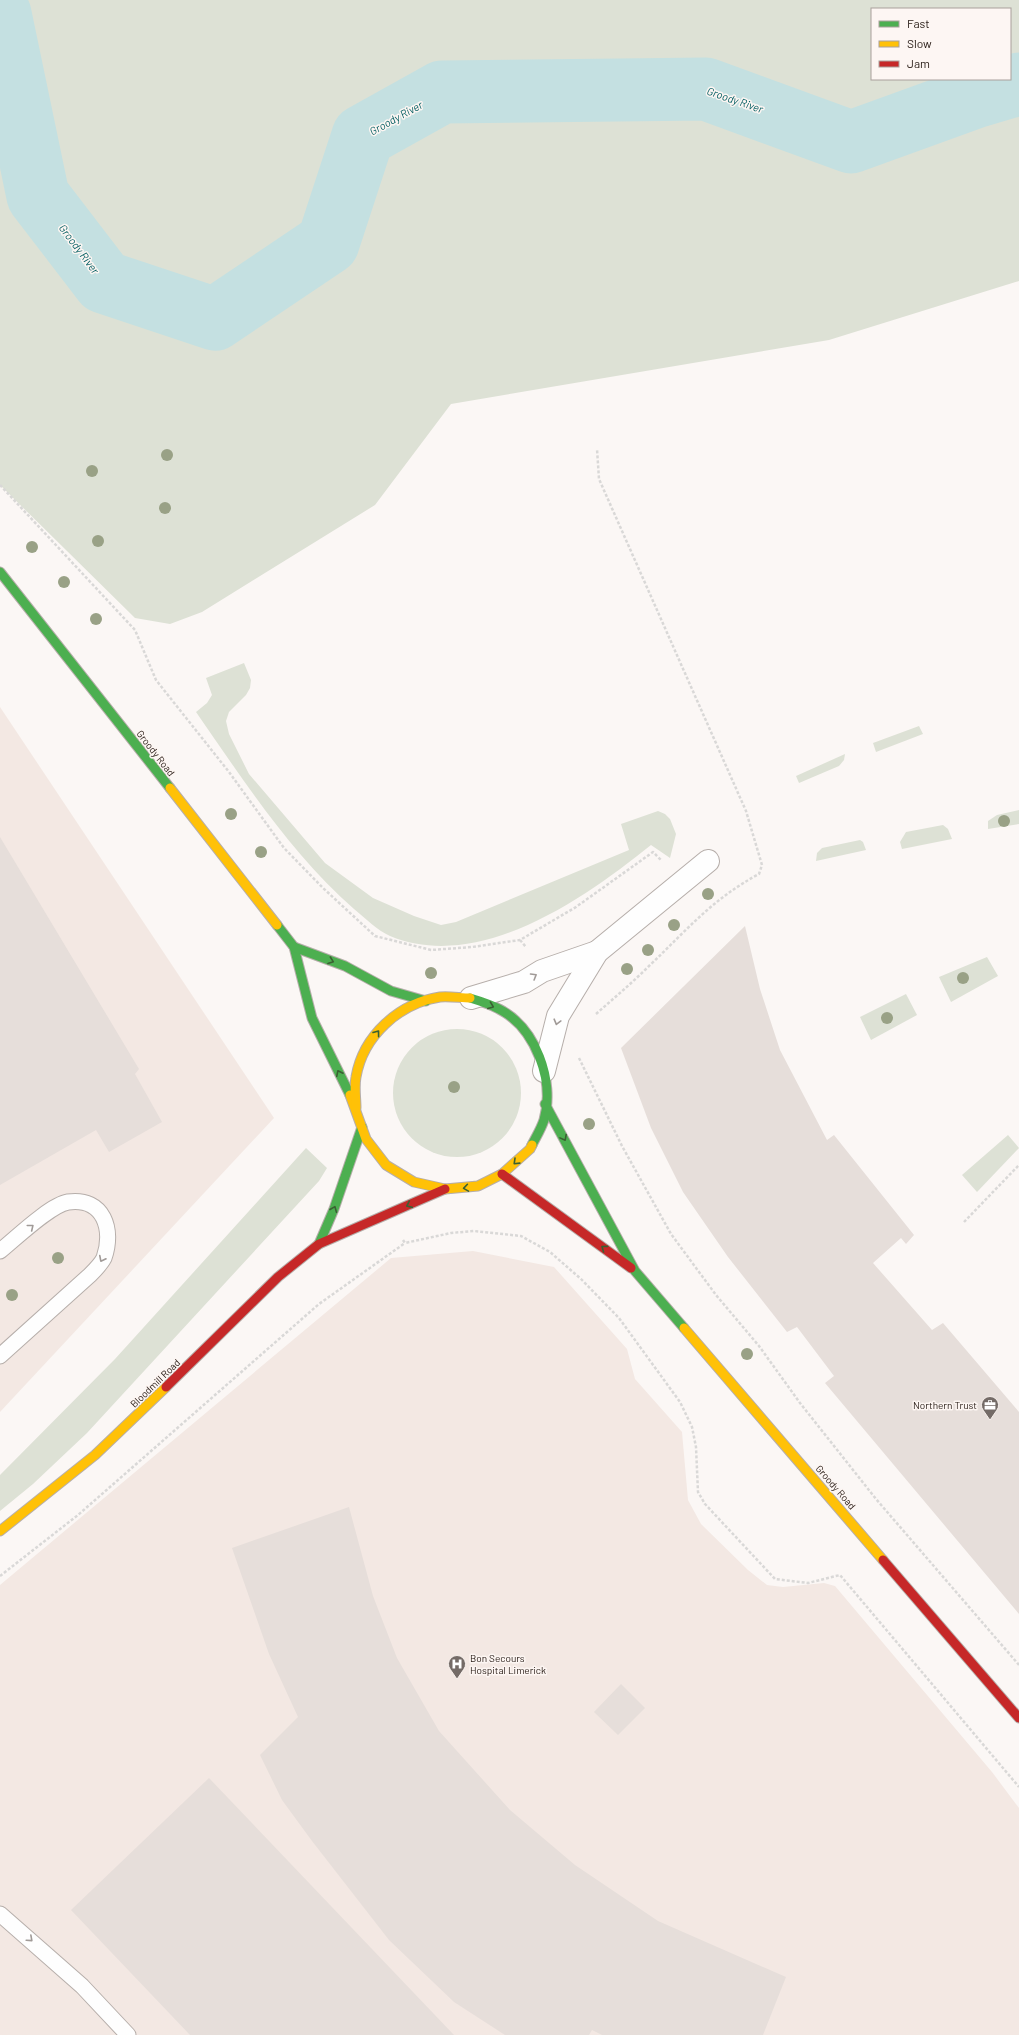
<svg xmlns="http://www.w3.org/2000/svg" width="1019" height="2035" font-family="Barlow,sans-serif">
<rect width="100%" height="100%" fill="#fbf7f5"/>
<g fill="#f3e8e3">
<polygon points="0,707 274,1118 0,1412"/>
<polygon points="473,1251 554,1267 627,1349 635,1379 682,1432 688,1500 701,1524 748,1570 767,1585 783,1587 824,1583 835,1586 992,1772 1019,1808 1019,2035 0,2035 0,1585 391,1258"/>
</g>
<g fill="#dde1d5" fill-rule="evenodd">
<path d="M0,0H1019V281L829,340L451,404L375,505L202,612L170,624L135,618L0,485ZM872,9H1010V79H872Z"/>
<path d="M244,663L251,680L250,688L246,695L229,712L226,721L229,734L249,774L325,863L373,898L414,916L441,925L456,922L629,850L621,824L658,811L665,814L670,819L676,834L670,858L651,845C585,898 480,973 390,936C377,930 366,919 354,909C291,854 244,781 196,712L207,703L212,695L206,678Z"/>
<polygon points="919,726 923,734 876,752 873,743"/>
<polygon points="845,754 844,760 839,766 799,783 796,776"/>
<polygon points="1019,810 1019,824 988,829 988,821 997,815"/>
<polygon points="943,825 948,829 952,839 902,849 900,842 906,832"/>
<polygon points="860,840 863,842 866,850 816,861 817,853 822,848"/>
<polygon points="987,957 998,976 951,1002 939,977"/>
<polygon points="906,994 917,1015 871,1040 860,1017"/>
<circle cx="457" cy="1093" r="64"/>
<polygon points="1008,1135 1019,1148 977,1192 962,1175"/>
<polygon points="306,1148 327,1168 319,1181 87,1433 33,1484 0,1511 0,1475 115,1359"/>
</g>
<g fill="none" stroke-linecap="round" stroke-linejoin="round">
<polyline stroke="#c4e0e1" stroke-width="63" points="0,14 38,196 104,282 215,319 328,243 363,136 442,92 706,89 851,142 978,96 1019,84"/>
</g>
<g fill="#e6deda">
<polygon points="0,837 139,1069 135,1074 162,1122 109,1152 96,1130 0,1185"/>
<polygon points="745,926 760,989 780,1050 827,1140 834,1135 914,1235 906,1244 901,1238 873,1263 932,1330 943,1323 1019,1412 1019,1614 825,1383 834,1376 797,1327 787,1332 728,1257 683,1192 651,1128 621,1048"/>
<polygon points="349,1507 373,1596 397,1658 439,1731 510,1810 575,1865 658,1921 786,1977 763,2035 602,2035 592,2030 589,2035 505,2035 454,2002 389,1940 312,1841 282,1800 260,1755 298,1717 269,1654 232,1548"/>
<polygon points="621,1684 645,1708 618,1735 594,1712"/>
<polygon points="209,1778 454,2035 190,2035 71,1910"/>
</g>
<g fill="none" stroke-linecap="round" stroke-linejoin="round">
<defs>
<g id="lane">
<path d="M0,1251C15,1239 50,1205 68,1202C104,1197 114,1230 104,1258C101,1264 95,1270 90,1275L0,1356"/>
<polyline points="0,1914 82,1986 128,2035"/>
</g>
<g id="street">
<polyline points="471,998 524,982 542,971 597,952"/>
<polyline points="544,1071 558,1016 597,952 708,861"/>
</g>
<g id="fast">
<polyline points="0,572 170,788"/>
<polyline points="277,925 294,947 312,1018 350,1095"/>
<polyline points="294,947 345,966 391,991 426,1001"/>
<path d="M470,998C480,1001 490,1004 499,1009C536,1028 555,1081 544,1120C541,1129 536,1137 532,1145"/>
<polyline points="545,1104 635,1271 684,1328"/>
<polyline points="319,1244 334,1209 362,1127"/>
</g>
<g id="slow">
<polyline points="170,788 277,925"/>
<polyline points="350,1095 366,1139 386,1165 414,1182 445,1189 478,1186 502,1174 530,1149 532,1145"/>
<path d="M356,1108C356,1098 354,1087 356,1077C363,1036 399,1003 440,997C449,996 461,998 470,998"/>
<polyline points="684,1328 883,1560"/>
<polyline points="0,1531 95,1455 166,1387"/>
</g>
<g id="jam">
<polyline points="502,1174 631,1268"/>
<polyline points="166,1387 278,1277 319,1244 445,1189"/>
<polyline points="883,1560 1019,1718"/>
</g>
</defs>
<use href="#lane" stroke="#b6aeaa" stroke-width="17"/>
<use href="#street" stroke="#b6aeaa" stroke-width="24"/>
<use href="#fast" stroke="#b6aeaa" stroke-width="11"/>
<use href="#slow" stroke="#b6aeaa" stroke-width="11"/>
<use href="#jam" stroke="#b6aeaa" stroke-width="11"/>
<g stroke="#d9d8d7" stroke-width="2.5" stroke-dasharray="3 2" stroke-linecap="butt">
<polyline points="0,485 135,630 156,680 229,772 284,848 323,888 375,936 431,950 472,947 520,940 576,907 653,852 662,861"/>
<polyline points="520,940 526,947"/>
<path d="M596,1014C614,998 632,983 649,966C686,931 712,899 759,874L762,865L746,811L599,479L597,449"/>
<polyline points="579,1058 622,1146 671,1234 716,1295 759,1346 800,1403 876,1499 1019,1665"/>
<polyline points="964,1222 1019,1165"/>
<polyline points="403,1240 405,1243 451,1233 474,1231 521,1236 550,1252 581,1279 619,1318 680,1402 692,1427 696,1447 698,1492 705,1504 775,1579 808,1583 840,1575 1019,1787"/>
<polyline points="0,1576 78,1515 319,1304 405,1243"/>
</g>
<use href="#lane" stroke="#fefefe" stroke-width="15"/>
<use href="#street" stroke="#fefefe" stroke-width="22"/>
<use href="#fast" stroke="#4caf50" stroke-width="9"/>
<use href="#slow" stroke="#ffc107" stroke-width="9"/>
<use href="#jam" stroke="#c62828" stroke-width="9"/>
</g>
<g fill="#99a186">
<circle cx="167" cy="455" r="6"/>
<circle cx="92" cy="471" r="6"/>
<circle cx="165" cy="508" r="6"/>
<circle cx="98" cy="541" r="6"/>
<circle cx="32" cy="547" r="6"/>
<circle cx="64" cy="582" r="6"/>
<circle cx="96" cy="619" r="6"/>
<circle cx="231" cy="814" r="6"/>
<circle cx="1004" cy="821" r="6"/>
<circle cx="261" cy="852" r="6"/>
<circle cx="708" cy="894" r="6"/>
<circle cx="674" cy="925" r="6"/>
<circle cx="648" cy="950" r="6"/>
<circle cx="627" cy="969" r="6"/>
<circle cx="431" cy="973" r="6"/>
<circle cx="963" cy="978" r="6"/>
<circle cx="887" cy="1018" r="6"/>
<circle cx="454" cy="1087" r="6"/>
<circle cx="589" cy="1124" r="6"/>
<circle cx="58" cy="1258" r="6"/>
<circle cx="12" cy="1295" r="6"/>
<circle cx="747" cy="1354" r="6"/>
</g>
<defs><path id="oneway-chevron" d="M-2-3.5L2.5 0L-2 3.5" fill="none" stroke-width="1.6" stroke-linecap="round" stroke-linejoin="round"/></defs>
<g stroke="#3a6032">
<use href="#oneway-chevron" transform="translate(331 961) rotate(20)"/>
<use href="#oneway-chevron" transform="translate(491 1006) rotate(21)"/>
<use href="#oneway-chevron" transform="translate(377 1033) rotate(-53)"/>
<use href="#oneway-chevron" transform="translate(339 1073) rotate(-116)"/>
<use href="#oneway-chevron" transform="translate(564 1138) rotate(62)"/>
<use href="#oneway-chevron" transform="translate(516 1162) rotate(136)"/>
<use href="#oneway-chevron" transform="translate(466 1188) rotate(171)"/>
<use href="#oneway-chevron" transform="translate(409 1205) rotate(156)"/>
<use href="#oneway-chevron" transform="translate(334 1209) rotate(-68)"/>
<use href="#oneway-chevron" transform="translate(604 1248) rotate(-144)"/>
</g>
<g stroke="#a09a97">
<use href="#oneway-chevron" transform="translate(534 976) rotate(-31)"/>
<use href="#oneway-chevron" transform="translate(557 1022) rotate(105)"/>
<use href="#oneway-chevron" transform="translate(31 1227) rotate(-39)"/>
<use href="#oneway-chevron" transform="translate(102 1259) rotate(117)"/>
<use href="#oneway-chevron" transform="translate(30 1939) rotate(42)"/>
</g>
<defs>
<symbol id="office-pin" viewBox="-11 -11 22 30"><path d="M0 17L-7.5 6A9.5 9.5 0 1 1 7.5 6Z" fill="#746b67" stroke="#fdf6f3"/><path d="M-6-3h4V-5.5h4V-3h4V5H-6ZM-1-4.5V-3h2v-1.5ZM-6 0V1H6V0Z" fill="#fff"/></symbol>
<symbol id="hospital-pin" viewBox="-11 -11 22 30"><path d="M0 17L-7.5 6A9.5 9.5 0 1 1 7.5 6Z" fill="#746b67" stroke="#fdf6f3"/><path d="M-5-5h3v3.5h4V-5h3V5h-3V1.5h-4V5h-3Z" fill="#fff"/></symbol>
</defs>
<g fill-rule="evenodd">
<use href="#office-pin" x="980" y="1395" width="20" height="27"/>
<use href="#hospital-pin" x="447" y="1654" width="20" height="27"/>
</g>
<g text-anchor="middle" stroke-width="3" stroke-linejoin="round" paint-order="stroke">
<g font-size="10" fill="#2c201a" stroke="#fdf6f3">
<text transform="translate(156 753) rotate(52)" y="4">Groody Road</text>
<text transform="translate(155 1383) rotate(-44)" y="4">Bloodmill Road</text>
<text transform="translate(836 1487) rotate(49)" y="4">Groody Road</text>
</g>
<g font-size="10" fill="#2c201a" stroke="#fdf6f3" text-anchor="end">
<text x="977" y="1409">Northern Trust</text>
<text x="470" y="1662" text-anchor="start">Bon Secours<tspan x="470" dy="12">Hospital Limerick</tspan></text>
</g>
<g font-size="11" font-style="italic" fill="#055f63" stroke="#fdf6f3">
<text transform="translate(735 100) rotate(19)" y="4">Groody River</text>
<text transform="translate(396 118) rotate(-29)" y="4">Groody River</text>
<text transform="translate(79 249) rotate(53)" y="4">Groody River</text>
</g>
</g>
<rect x="871" y="8" width="140" height="72" fill="#fdf6f3" stroke="#a9a09c"/>
<rect x="879" y="21" width="20" height="6" fill="#4caf50" stroke="#a9a09c"/>
<text x="907" y="28" font-size="12" fill="#2c201a">Fast</text>
<rect x="879" y="41" width="20" height="6" fill="#ffc107" stroke="#a9a09c"/>
<text x="907" y="48" font-size="12" fill="#2c201a">Slow</text>
<rect x="879" y="61" width="20" height="6" fill="#c62828" stroke="#a9a09c"/>
<text x="907" y="68" font-size="12" fill="#2c201a">Jam</text>
</svg>
